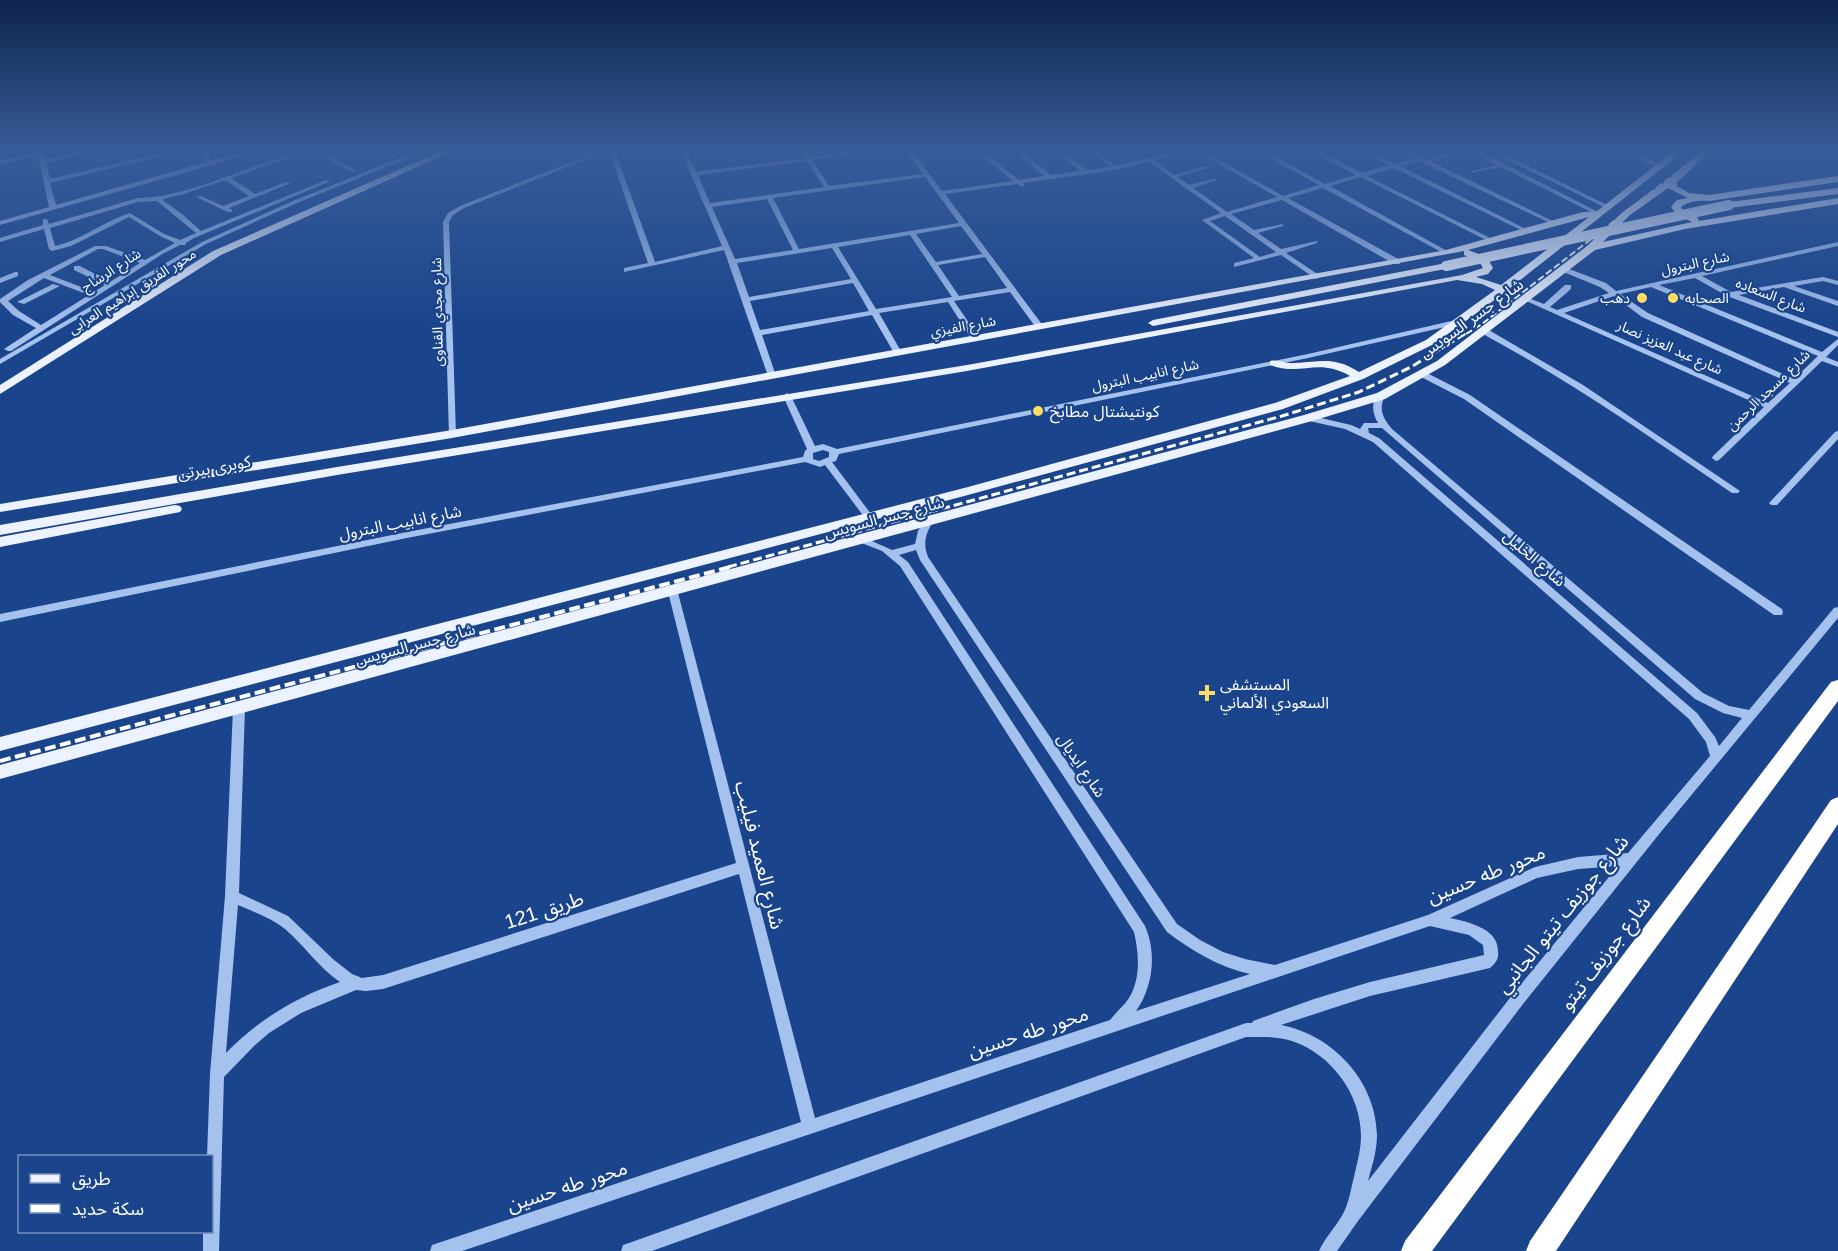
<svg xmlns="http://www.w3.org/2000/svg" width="1838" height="1251" font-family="Helvetica,'Noto Sans Arabic',sans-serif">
<rect width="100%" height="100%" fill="#1a448c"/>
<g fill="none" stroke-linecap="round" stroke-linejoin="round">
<g fill="#a5c1ee" fill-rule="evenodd">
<polygon points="37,151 43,151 45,159 81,151 94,151 46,163 50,179 170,151 182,151 50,183 56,205 206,162 200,151 206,151 211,161 244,151 255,151 212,165 0,225 0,221 49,207 38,156 0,164 0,160 37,153"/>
<polygon points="313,151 321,151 357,171 352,172"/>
<polygon points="382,151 390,151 397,157 392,158"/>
<polygon points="417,151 426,151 297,203 206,244 0,364 0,359 202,242 293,201"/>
<polygon points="599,151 608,151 464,208 453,215 449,222 456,434 452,437 449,436 443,222 448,213 460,206"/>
<path d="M609,151H615L655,262L722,246L681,151H687L696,172L804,158L800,151H806L810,157L853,151H873L812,160L829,186L923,174L906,151H912L942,191L1013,181L976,151H983L1019,180L1044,176L1014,151H1021L1051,175L1080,171L1054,151H1061L1087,170L1110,167L1091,151H1098L1116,166L1179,151H1192L1155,161L1174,175L1207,166V168L1178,177L1189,185L1217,178V180L1193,188L1227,212L1277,197L1196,151H1204L1283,196L1319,185L1257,151H1265L1325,184L1356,175L1310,151H1318L1362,173L1389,165L1361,151H1370L1395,164L1414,158L1400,151H1409L1427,160L1450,153L1453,155L1452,156L1432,162L1557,223L1552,224L1419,161L1400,166L1530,231L1525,232L1394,168L1367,176L1492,239V241H1488L1361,177L1330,186L1449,252V254H1445L1323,188L1288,198L1400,260V264H1394L1282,200L1231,214L1254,230L1283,224V226L1258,233L1281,249L1317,241V243L1286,253L1319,275L1320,277L1316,279L1281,255L1234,267V263L1254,258L1202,220L1221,213L1149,162L1115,170L1023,183L1025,185L1022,187L1017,184L945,194L1044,327L1043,329H1037L1010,292L954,301L980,339L976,341H973L948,302L879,313L902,353L898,355L894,353L872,315L762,335L776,376L772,378L768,376L724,250L624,272V268L648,263ZM807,161L824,187L710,203L698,175ZM925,177L959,223L799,249L773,198ZM767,199L793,250L735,259L712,207ZM1225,216L1276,252L1260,257L1210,221ZM961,226L982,254L936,262L916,234ZM910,235L952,297L876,309L838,247ZM832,248L851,279L749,297L737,263ZM985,257L1007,288L959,296L938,265ZM853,283L869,311L760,330L750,301Z"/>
<polygon points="1471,151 1479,151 1602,214 1597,215 1501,167 1472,173 1472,171 1496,165"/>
<polygon points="1489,151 1498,151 1611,207 1606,208"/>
<polygon points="1624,151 1633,151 1661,166 1656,167"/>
<path d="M287,155L290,157L289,158L231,178L255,194L286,182L291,183L229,208L232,210V212H228L196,197L201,196L223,206L249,196L225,180L184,194L163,199L164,201L182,214L201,231L326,180L331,181L194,238L186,243L185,245H180L164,253L11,351H8L4,349L36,328L13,315L0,302V299L28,280L95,246H106L145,260L175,243L160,236L129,217L71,246L52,251L49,249L44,229L0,242V238L43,225V219H47L49,224L138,198C184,198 242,169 287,155ZM157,201L196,233L180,240L164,234L130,213C104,221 82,240 55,246L50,228L138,202ZM98,249H103L140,263L110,282L80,266H74V270L105,285L94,292L50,275ZM44,278L89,295L41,325L19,311L8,301Z"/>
<path d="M1838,242V246L1702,276L1731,292L1823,277L1838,281V285L1823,281L1794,286L1838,301V306L1784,287L1739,295L1838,332V337L1727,296L1695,278L1659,285L1822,352L1838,339V345L1826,357L1838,362V367L1822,361L1719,460L1716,461L1712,458L1713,456L1764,407L1522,299L1526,297L1544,304L1565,285H1571V289L1550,307L1557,310L1609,293L1600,287L1561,271V267H1564L1606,283L1616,291ZM1651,287L1818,356L1794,379L1648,313L1620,294ZM1614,296L1642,317L1790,383L1768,403L1564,313Z"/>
<polygon points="15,272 18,272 18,276 0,283 0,278"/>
<polygon points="53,284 60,286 24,304 17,302"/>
<path d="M1460,319H1463V323L1308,358L839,454L836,461L832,462L871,514L873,516L868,519L865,518L825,465L820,467L805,462L407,538L0,622V614L407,532L803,457L805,451L807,449L783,396L787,393L791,396L815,446L823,444L837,449L1308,354ZM823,450L829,452V457L819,461L813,459V453Z"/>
<path d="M1481,329H1487L1583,385L1740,491L1738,493H1732C1650,437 1569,380 1481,333Z"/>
<polygon points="1419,372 1425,372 1470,395 1782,609 1783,612 1782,615 1774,615 1464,399 1419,376"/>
<path d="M1381,393L1385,396C1378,409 1383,418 1392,429L1703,693L1729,706L1749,710L1834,608L1838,607V618L1660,833L1523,1004L1358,1221L1337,1251H1319C1325,1237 1337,1226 1344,1212C1349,1202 1351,1188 1354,1177C1357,1163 1361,1150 1361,1136C1361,1094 1331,1054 1292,1041C1277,1036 1262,1037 1246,1037L652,1251H621L623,1245L629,1243L1246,1023H1252L1253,1021L1314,999L1370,982L1484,955L1483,945L1469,935L1430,926L462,1251H430L432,1245L801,1122L739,874L383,989L366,991L356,990L301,1013L269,1033L254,1046L224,1077L219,1251H203V1232H212V1156H207L210,1074L225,896L233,708L235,705L239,703L243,705L245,708L239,893L288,916L334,960L352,974L362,978L383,975L736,863L668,592L669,589H677L815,1118L1110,1020C1116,1012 1124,1006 1129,998C1141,978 1139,954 1134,932L900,566L882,551L859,542L857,540L859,538H865L892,550L915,544L918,531L925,520H931L933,522C925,534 923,544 928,557L1177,924L1200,940L1223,952L1245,959L1275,965L1428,915L1535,867L1578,857L1628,853L1710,756L1706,742L1689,719L1373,442L1345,429L1305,420L1304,418L1308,415L1351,425L1360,429L1364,423H1378C1372,413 1370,400 1381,393ZM1368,428H1382L1695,699L1723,713L1742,718L1719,746L1715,737L1697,713L1379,438L1369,433ZM916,550L920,560L1167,932C1192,951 1219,967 1250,974L1136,1011C1153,987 1157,953 1145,926L908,562L899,555ZM1618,866L1513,994L1368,1181C1372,1166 1377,1151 1377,1135C1376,1081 1333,1035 1281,1025L1370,996L1490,968C1496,963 1499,959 1498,951C1498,928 1468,922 1450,918L1537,878L1578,869ZM238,905C254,912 271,918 285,929C304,945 318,967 340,982C296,997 258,1020 226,1053Z"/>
<polygon points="1838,431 1838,439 1777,505 1771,505 1769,503 1771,501 1835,432"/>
</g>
<g fill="#ecf2ff" fill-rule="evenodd">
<polygon points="441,151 453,151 221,255 0,394 0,385 213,251"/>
<path d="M1674,151H1684L1500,296L1434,344L1363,379L1283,409L968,495L0,751V737L968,487L1275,403L1350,376C1317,357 1302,377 1270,365V361C1278,359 1285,364 1294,363C1322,362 1333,356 1359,372L1426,340L1495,290L1482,284L1457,280L967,371L337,475L0,535V525L337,467L967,365L1462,275L1483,268L1479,261L1464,255V251L452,438L0,512V504L452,430L1446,250L1583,212L1597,211ZM1589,217L1501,285L1476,277L1488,274L1493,268L1487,257L1468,250Z"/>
<path d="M1701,151H1711L1677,182V186L1689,193L1709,195L1838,176V182L1709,201C1701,200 1687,201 1681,207L1683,211L1698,218L1699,221L1838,198V204L1685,229L1595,250L1445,365L1385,399L1312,421L0,779V765L1304,415L1377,393L1437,361L1587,246L1624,211L1669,179ZM1668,188L1688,198L1677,200L1671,207L1677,215L1692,222L1603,242L1630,215Z"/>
<polygon points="1838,188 1838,194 1729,208 1724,205 1729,202"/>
<polygon points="1446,263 1451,266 1450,268 1153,326 1148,323 1153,320"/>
<polygon points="175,505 180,506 182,509 180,512 0,547 0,537"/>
</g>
<g fill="#fff" fill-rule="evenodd">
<polygon points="1838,680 1838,701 1432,1251 1401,1251 1405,1241 1831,682"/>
<polygon points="1838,797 1838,824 1556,1251 1526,1251 1530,1241 1831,800"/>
</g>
<polyline stroke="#fff" stroke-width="2" stroke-dasharray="7 3" stroke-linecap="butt" points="1466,334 1482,324 1704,151"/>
<polyline stroke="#fff" stroke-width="3" stroke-dasharray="9 4" stroke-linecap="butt" points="728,567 1282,416 1359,392 1411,367 1468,332"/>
<polyline stroke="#fff" stroke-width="4" stroke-dasharray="11 4.5" stroke-linecap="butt" points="0,761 734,566"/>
<polyline stroke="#ecf2ff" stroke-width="10" points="1446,266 1729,205"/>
</g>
<linearGradient id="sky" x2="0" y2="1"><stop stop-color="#0e254d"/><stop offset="0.46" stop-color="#385c99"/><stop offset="1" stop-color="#385c99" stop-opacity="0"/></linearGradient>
<rect width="1838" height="327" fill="url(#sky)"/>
<g fill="#ffdc62" stroke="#1a448c" stroke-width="2">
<circle cx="1642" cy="298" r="6"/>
<circle cx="1673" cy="298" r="6"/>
<circle cx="1038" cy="411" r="6"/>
<path d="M1204 684h6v6h6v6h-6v6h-6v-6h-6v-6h6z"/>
</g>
<g text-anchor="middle" stroke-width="4.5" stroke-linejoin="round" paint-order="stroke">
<g font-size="14" fill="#fff" stroke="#1a448c">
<text transform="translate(1695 263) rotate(-12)" y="5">شارع البترول</text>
<text transform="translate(111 270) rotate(-33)" y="5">شارع الرشاح</text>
<text transform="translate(132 291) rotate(-32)" y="5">محور الفريق إبراهيم العرابى</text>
<text transform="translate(1771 295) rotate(21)" y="5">شارع السعاده</text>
<text transform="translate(437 312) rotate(-91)" y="5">شارع مجدي القناوى</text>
<text transform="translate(963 326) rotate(-10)" y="5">شارع الفيزي</text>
<text transform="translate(1670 347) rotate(24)" y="5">شارع عبد العزيز نصار</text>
<text transform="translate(1145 375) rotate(-12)" y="5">شارع انابيب البترول</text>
<text transform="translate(1768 390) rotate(-44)" y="5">شارع مسجد الرحمن</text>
</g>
<g font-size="14" fill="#fff" stroke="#1a448c" text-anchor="end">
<text x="1630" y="303">دهب</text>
<text x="1685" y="303" text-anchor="start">الصحابه</text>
</g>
<g font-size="16" fill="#fff" stroke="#1a448c">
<text transform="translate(1471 318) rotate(-36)" y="6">شارع جسر السويس</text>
<text transform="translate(214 467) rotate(-10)" y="6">كوبرى بيرتى</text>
<text transform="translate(884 517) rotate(-15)" y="6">شارع جسر السويس</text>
<text transform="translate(400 522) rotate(-11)" y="6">شارع انابيب البترول</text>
<text transform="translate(1535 558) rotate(41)" y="6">شارع الخليل</text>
<text transform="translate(415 644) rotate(-15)" y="6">شارع جسر السويس</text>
<text transform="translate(1082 765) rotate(56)" y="6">شارع ايديال</text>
</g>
<g font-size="16" fill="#fff" stroke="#1a448c" text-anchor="start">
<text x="1050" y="417">كونتيشتال مطابخ</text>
<text x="1220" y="690">المستشفى<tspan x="1220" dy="18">السعودي الألماني</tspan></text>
</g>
<g font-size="20" fill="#fff" stroke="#1a448c">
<text transform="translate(760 855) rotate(76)" y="7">شارع العميد فيليب</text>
<text transform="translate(1486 874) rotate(-22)" y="7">محور طه حسين</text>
<text transform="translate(544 910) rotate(-18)" y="7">طريق 121</text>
<text transform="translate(1562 914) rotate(-51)" y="7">شارع جوزيف تيتو الجانبي</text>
<text transform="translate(1605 953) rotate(-53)" y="7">شارع جوزيف تيتو</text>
<text transform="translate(1028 1032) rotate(-18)" y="7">محور طه حسين</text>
<text transform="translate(567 1186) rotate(-18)" y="7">محور طه حسين</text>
</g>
</g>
<rect x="18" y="1155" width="195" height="78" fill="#1a448c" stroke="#768fba" stroke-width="1.5"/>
<rect x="30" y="1174" width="30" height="9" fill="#ecf2ff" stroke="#768fba" stroke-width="1.5"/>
<text x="72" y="1185" font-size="18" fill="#ffffff">طريق</text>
<rect x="30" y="1204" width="30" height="9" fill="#ffffff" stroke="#768fba" stroke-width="1.5"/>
<text x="72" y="1215" font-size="18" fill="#ffffff">سكة حديد</text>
</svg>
